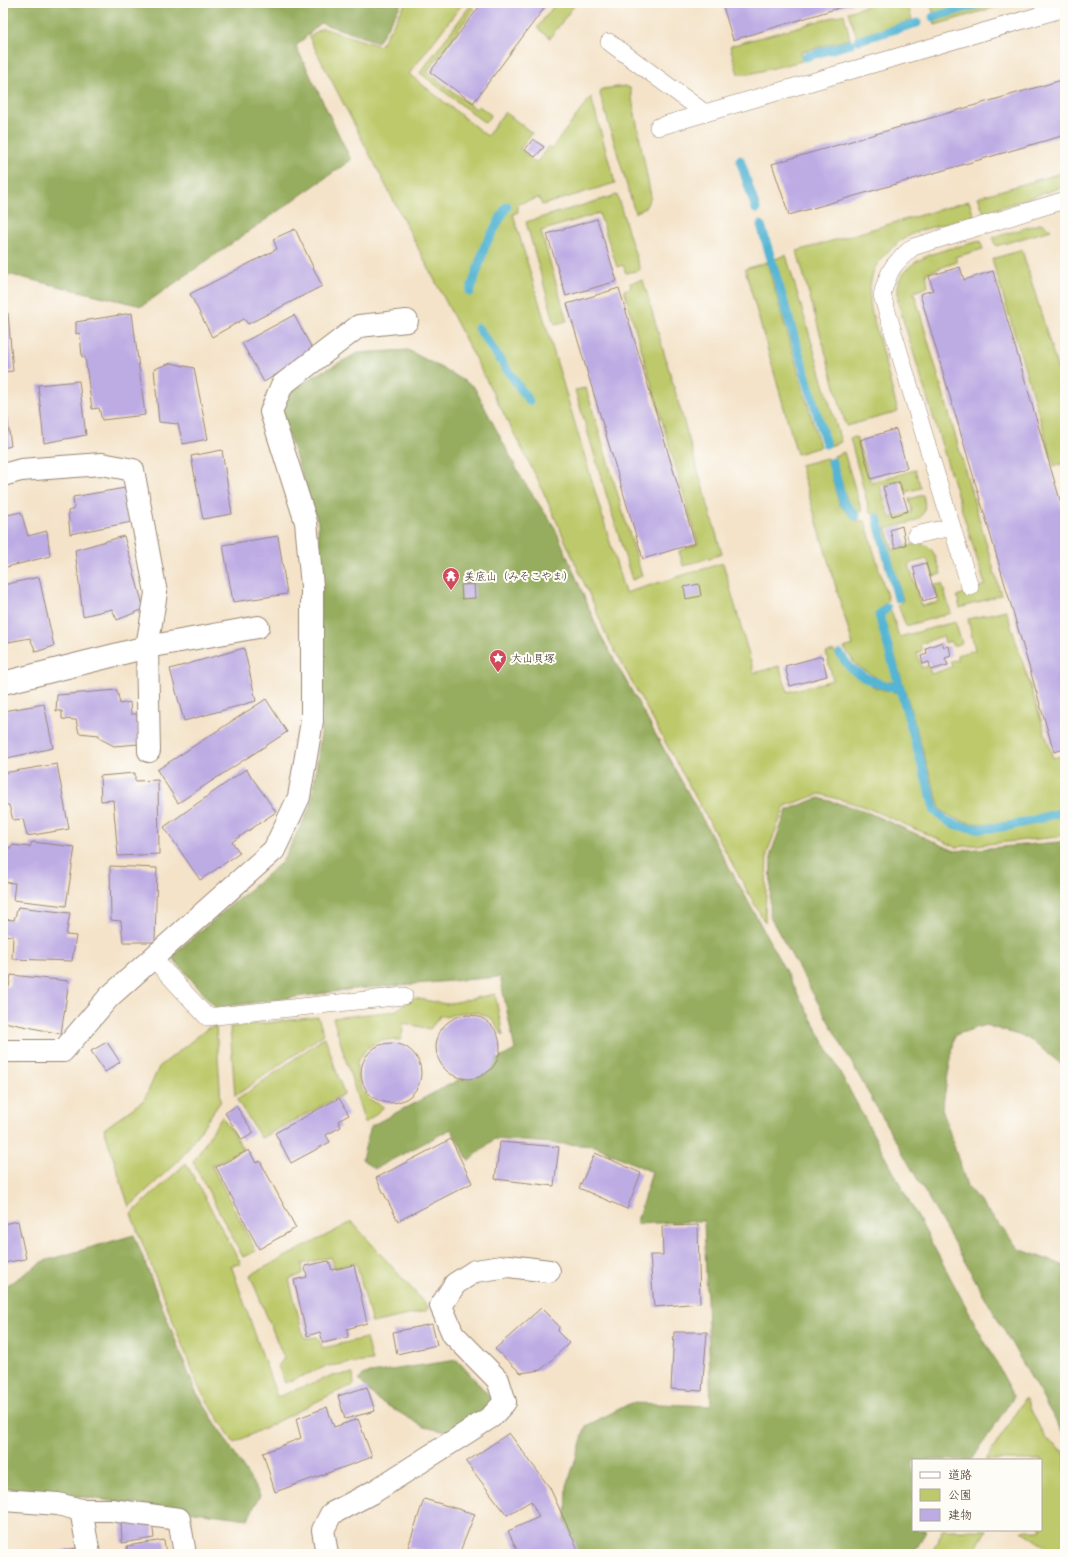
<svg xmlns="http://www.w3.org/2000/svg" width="1068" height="1557" font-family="'Comic Neue','Klee One',sans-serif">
<rect width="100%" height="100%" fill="#fdfcf7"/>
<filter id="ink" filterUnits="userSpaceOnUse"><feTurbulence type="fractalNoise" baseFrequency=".025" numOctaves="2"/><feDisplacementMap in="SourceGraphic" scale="8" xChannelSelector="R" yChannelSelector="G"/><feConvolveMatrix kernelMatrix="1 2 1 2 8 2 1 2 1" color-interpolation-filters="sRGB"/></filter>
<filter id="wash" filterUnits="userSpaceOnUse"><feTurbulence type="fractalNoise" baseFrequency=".012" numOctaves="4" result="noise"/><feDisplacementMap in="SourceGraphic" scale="16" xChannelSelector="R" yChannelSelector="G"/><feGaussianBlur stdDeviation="0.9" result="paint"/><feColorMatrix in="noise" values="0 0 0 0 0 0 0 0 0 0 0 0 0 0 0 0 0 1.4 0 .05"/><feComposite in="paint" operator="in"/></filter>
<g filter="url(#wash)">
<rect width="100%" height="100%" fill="#f4e3c9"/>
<g fill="#bdc96b" stroke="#7c7a44">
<polygon points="406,3 463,3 409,74 487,136 505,112 532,133 520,149 536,163 548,147 551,149 591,97 615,183 542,205 539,198 517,204 518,212 513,214 625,593 723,563 754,673 779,666 788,692 833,680 826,653 834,651 849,671 876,688 898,693 932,813 945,823 962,830 994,831 1027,826 1065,815 1065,835 1058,837 956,847 863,806 820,794 785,806 767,853 765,923 606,635 593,603 538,480 309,37 322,28 380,46"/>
<polygon points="556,3 576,3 550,38 537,28"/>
<polygon points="875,3 907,3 912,20 857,37 848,12"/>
<polygon points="930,3 969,3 934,14"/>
<polygon points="996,3 1010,3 935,25 934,21"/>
<polygon points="470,6 474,9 427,72 476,109 479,106 491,115 485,123 420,73"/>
<polygon points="844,14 850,39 801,52 802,61 749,74 738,74 730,46"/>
<polygon points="625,86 630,88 651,197 645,208 635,213 600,94 602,89"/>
<polygon points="1065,172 1065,186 984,213 978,197"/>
<polygon points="617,195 640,270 626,273 623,265 617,267 599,213 541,231 567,321 555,324 526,222"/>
<polygon points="969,201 974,216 918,231 900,241 884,255 874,269 869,289 871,309 898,412 846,426 797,251"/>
<polygon points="1042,223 1051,230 996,246 992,238"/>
<path d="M980,241L983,249L955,257L957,262L926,273L928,287L914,292L1001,595L960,608L957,596L985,585L898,303C898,296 897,287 899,281C909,254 955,248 980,241Z"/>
<polygon points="1022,250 1065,393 1065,463 1054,466 992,259"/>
<polygon points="786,255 841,442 830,446 775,259"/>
<polygon points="767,262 820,447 797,454 745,269"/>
<polygon points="643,280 722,554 683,566 679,551 698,544 624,290 631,288 630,283"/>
<polygon points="586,388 642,576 632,580 575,390"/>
<path d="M856,437L871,482L915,470L921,488L906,492L902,480L880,486L890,518L912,512L909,499L923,495C931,525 908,521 887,529L893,550C926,541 931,538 941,574L933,576L927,559L909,564L921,606L939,602L934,585L942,584L951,613L906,626L898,605L903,600L879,515L870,513L850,438Z"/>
<polygon points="844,452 862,512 857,512 847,500 834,456"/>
<polygon points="827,458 839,504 854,520 865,521 888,600 876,613 896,683 880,680 856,665 844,648 853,645 800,465"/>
<path d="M891,610L899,637L955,622L962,643L953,646L950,641L945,643L943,636L920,644L922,651L917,653L922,668L928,666L931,674L952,667L950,661L957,660V655L975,650L968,619L1006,610L1053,758L1065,755V808C1028,818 973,838 940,809L883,616Z"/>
<polygon points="495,994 503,1036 491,1018 475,1012 458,1013 446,1017 441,1015 430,1029 404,1023 401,1040 382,1040 367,1048 357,1062 357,1076 361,1089 369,1099 384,1107 365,1123 333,1018 395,1011 414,998 446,1004"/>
<polygon points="318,1017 324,1034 235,1096 230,1027"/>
<polygon points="216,1026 221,1101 181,1158 129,1207 104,1129 144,1100 159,1067 208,1028"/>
<polygon points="325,1037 344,1094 261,1138 237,1100"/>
<polygon points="222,1116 243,1149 212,1166 256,1251 243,1257 193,1162"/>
<polygon points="186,1163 241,1264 231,1265 277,1397 331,1376 353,1374 354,1385 336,1392 234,1443 199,1388 131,1214"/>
<polygon points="352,1222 428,1307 426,1311 372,1323 356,1262 334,1268 331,1257 302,1264 303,1274 289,1279 304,1338 318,1337 323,1348 366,1338 372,1361 327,1366 285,1383 278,1366 284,1358 250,1275"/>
<polygon points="1025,1398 1045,1438 1065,1453 1065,1554 1057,1554 1021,1530 1041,1530 1041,1460 986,1460"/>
<polygon points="943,1530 986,1530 973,1554 931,1554"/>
</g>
<g fill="#96ad5f" stroke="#686c3e">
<polygon points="3,3 402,3 378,42 321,23 296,46 351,160 142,306 3,273"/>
<polygon points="408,350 458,377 474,387 522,479 555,528 600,634 743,892 1014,1396 972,1460 913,1460 913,1530 926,1530 914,1554 565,1554 567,1486 586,1426 631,1403 711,1406 704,1221 636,1224 652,1172 595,1146 494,1139 469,1161 451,1129 374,1169 362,1159 371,1126 515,1050 500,977 354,989 216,1008 171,956 282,862 311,806 323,719 318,522 282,416 290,391 318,374 358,353"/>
<polygon points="819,798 862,810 955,851 1059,842 1065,840 1065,1067 1028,1038 985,1025 955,1035 942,1109 967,1186 1019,1249 1065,1266 1065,1437 882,1117 770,917 771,853 787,810"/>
<polygon points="134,1235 195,1390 260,1495 248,1519 59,1494 3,1492 3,1288 44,1261"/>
<polygon points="457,1360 493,1400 489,1411 453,1433 424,1427 378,1400 359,1380 364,1374"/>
</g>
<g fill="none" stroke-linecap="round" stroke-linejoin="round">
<g stroke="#55b5d4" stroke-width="9">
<polyline points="933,17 982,3"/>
<polyline points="859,40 917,23"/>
<polyline points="805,57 850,44"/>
<polyline points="740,160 756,209"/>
<polyline points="761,225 826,444"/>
<polyline points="470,292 485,246 507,206"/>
<polyline points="478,328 529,401"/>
<polyline points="832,462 843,502 856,516"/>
<polyline points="877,518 898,598"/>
<path d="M887,608L879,615L935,811C939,814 943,819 947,821C982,839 1030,821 1065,811"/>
<path d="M840,654C844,659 847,665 852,669C866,681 883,685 901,689"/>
</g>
</g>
<g id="blocks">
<g fill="#bdace4">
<polygon points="482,3 548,3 473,103 430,72"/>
<polygon points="722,3 855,3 733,40"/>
<polygon points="1062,80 1065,89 1065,135 789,215 772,164"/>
<polygon points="533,139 544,147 535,157 525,150"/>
<polygon points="597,219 617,281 566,296 547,234"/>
<polygon points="295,229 322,286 248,324 244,319 212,337 190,294 277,249 273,239"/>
<polygon points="960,267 964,280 993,271 1065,517 1065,749 1054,752 920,294 933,290 929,276"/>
<polygon points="619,288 695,543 643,559 567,304"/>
<polygon points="8,313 13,371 3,372 3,314"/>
<polygon points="132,313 145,415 102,420 99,408 92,409 85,357 82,357 80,333 76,334 76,322"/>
<polygon points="294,315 314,352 264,382 242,343"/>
<polygon points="171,363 194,368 208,439 183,444 178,424 159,422 154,369"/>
<polygon points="79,381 86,435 44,443 38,385"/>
<polygon points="3,386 11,446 3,448"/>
<polygon points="896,429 907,468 871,479 860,440"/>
<polygon points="222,450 232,514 203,519 191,456"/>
<polygon points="899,482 908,511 892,516 883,487"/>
<polygon points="125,488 132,522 70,534 68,511 74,509 73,497"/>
<polygon points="21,512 28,536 47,531 50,556 3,568 3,516"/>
<polygon points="902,526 906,545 895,548 890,530"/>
<polygon points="124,536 144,609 117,620 112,609 83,616 75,550"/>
<polygon points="278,536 287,594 233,602 223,545"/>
<polygon points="926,563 936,597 923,601 913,567"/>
<polygon points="39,577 54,646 36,652 30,638 3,643 3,585"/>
<polygon points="474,584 475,598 462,599 461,585"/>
<polygon points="699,584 701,596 686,599 684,587"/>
<polygon points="942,642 944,647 949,646 951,656 945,658 948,665 931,670 929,662 923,664 921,656 927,654 926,648"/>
<polygon points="244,648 256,701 184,721 170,669"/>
<polygon points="822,656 827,676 790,686 785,666"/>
<polygon points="117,690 120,704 130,702 131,714 137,714 139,744 114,746 99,738 99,735 79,733 76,720 62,719 62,711 56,711 57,695"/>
<polygon points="266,699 287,732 178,803 157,770"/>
<polygon points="44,704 53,748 3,759 3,711"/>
<polygon points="57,764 69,829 27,836 23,819 13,820 9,805 3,805 3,773"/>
<polygon points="246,769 276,812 232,842 240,853 200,880 164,827"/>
<polygon points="135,773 135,781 158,780 159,854 118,856 113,800 101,801 100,776"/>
<polygon points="32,842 75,847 66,906 13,900 15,883 3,882 3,847 11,848 12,845 30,847"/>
<polygon points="110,866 157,868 155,942 123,942 121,921 111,920"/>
<polygon points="18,907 70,913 66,935 76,936 72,961 12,959 13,936 3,935 3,919 14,920"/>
<polygon points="11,975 69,981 61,1034 4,1022 5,1002 3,1001 3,986 9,987"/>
<circle cx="468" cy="1047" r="32"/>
<polygon points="107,1042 120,1062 105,1072 91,1051"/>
<circle cx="391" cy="1073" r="30"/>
<polygon points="339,1098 349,1115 338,1121 341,1127 326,1135 330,1142 291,1163 275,1133"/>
<polygon points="236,1106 254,1133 242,1140 225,1113"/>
<polygon points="451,1139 472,1183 398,1221 376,1178"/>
<polygon points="500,1142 559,1147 554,1186 495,1179"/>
<polygon points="249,1150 256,1163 260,1161 296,1228 259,1249 216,1167"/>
<polygon points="595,1153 641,1173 627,1209 579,1188"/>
<polygon points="18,1221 26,1259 3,1263 3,1224"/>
<polygon points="698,1225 700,1303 654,1307 650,1255 663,1255 662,1226"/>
<polygon points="329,1261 332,1270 354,1265 367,1323 347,1329 348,1337 323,1343 320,1332 307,1336 294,1280 307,1277 305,1266"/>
<polygon points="541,1308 559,1326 558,1332 569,1343 541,1370 521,1373 495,1349"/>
<polygon points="432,1324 437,1345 397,1354 393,1332"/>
<polygon points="674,1332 707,1332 702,1391 671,1389"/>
<polygon points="367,1387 375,1411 345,1419 338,1396"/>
<polygon points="327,1407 334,1427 358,1419 372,1457 275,1492 263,1453 301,1438 296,1419"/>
<polygon points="509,1433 550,1488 580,1554 519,1554 508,1531 539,1517 531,1501 507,1515 466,1462"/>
<polygon points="424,1499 475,1514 459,1554 434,1554 408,1547"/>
<polygon points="121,1521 152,1521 154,1538 122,1543"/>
<polygon points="164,1540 166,1554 128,1554 127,1546"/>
<polygon points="82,1547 83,1554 48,1554 48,1553"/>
</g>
</g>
</g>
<g filter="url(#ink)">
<use href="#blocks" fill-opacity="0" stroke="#988674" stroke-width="1"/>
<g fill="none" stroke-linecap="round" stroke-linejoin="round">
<defs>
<g id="service">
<polyline points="609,42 705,113 1065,8"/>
<polyline points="658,127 705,113"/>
<polyline points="916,535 952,527"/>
<path d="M970,587L882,295C889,269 893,264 913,247L1065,200"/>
<polyline points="153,958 207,1017 404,996"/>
</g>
<g id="minor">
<polyline points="3,475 21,470 102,464 133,470 156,593 147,647 3,683"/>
<polyline points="149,751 147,647 258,627"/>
<polyline points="3,1051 63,1051 109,997 274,850 299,797 312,721 312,586 306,522 271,412 282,385 359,326 407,321"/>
<polyline points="3,1500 58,1504 81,1510 111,1510 179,1519 185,1554"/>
<polyline points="81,1510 89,1554"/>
<polyline points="327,1554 323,1530 331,1514 375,1491 491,1417 505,1402 498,1380 453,1334 441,1306 455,1284 475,1271 509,1266 549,1271"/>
</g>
</defs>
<use href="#service" stroke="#988674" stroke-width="18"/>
<use href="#minor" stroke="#988674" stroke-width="24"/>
<use href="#service" stroke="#fff" stroke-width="17"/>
<use href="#minor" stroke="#fff" stroke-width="22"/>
</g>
</g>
<defs>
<symbol id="temple-pin" viewBox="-11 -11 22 30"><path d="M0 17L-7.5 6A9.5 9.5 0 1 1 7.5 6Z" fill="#d1495b" stroke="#fdfcf7"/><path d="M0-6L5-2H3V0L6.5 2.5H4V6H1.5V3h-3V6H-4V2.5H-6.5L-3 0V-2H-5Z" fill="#fff"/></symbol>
<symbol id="sight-pin" viewBox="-11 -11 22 30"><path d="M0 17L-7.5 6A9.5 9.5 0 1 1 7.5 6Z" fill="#d1495b" stroke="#fdfcf7"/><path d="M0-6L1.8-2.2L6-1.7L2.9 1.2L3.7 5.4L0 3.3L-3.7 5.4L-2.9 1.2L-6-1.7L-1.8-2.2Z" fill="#fff"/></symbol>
</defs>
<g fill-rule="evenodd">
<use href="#temple-pin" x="441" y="566" width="20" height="27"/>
<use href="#sight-pin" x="488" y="648" width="20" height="27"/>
</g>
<g text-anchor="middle" stroke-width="4" stroke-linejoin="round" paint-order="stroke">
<g font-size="11" fill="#3b2a1e" stroke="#fdfcf7" text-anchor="start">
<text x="464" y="580">美底山（みそこやま）</text>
<text x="511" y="662">大山貝塚</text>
</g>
</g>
<rect width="1068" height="1557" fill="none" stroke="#fdfcf7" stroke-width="16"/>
<rect x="912" y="1459" width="130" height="72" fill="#fdfcf7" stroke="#afa8a0"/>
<rect x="920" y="1472" width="20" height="6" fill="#ffffff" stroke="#afa8a0"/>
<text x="948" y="1479" font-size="12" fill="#3b2a1e">道路</text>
<rect x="920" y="1489" width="20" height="12" fill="#bdc96b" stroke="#afa8a0"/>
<text x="948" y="1499" font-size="12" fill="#3b2a1e">公園</text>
<rect x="920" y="1509" width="20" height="12" fill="#bdace4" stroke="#afa8a0"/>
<text x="948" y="1519" font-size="12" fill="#3b2a1e">建物</text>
</svg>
